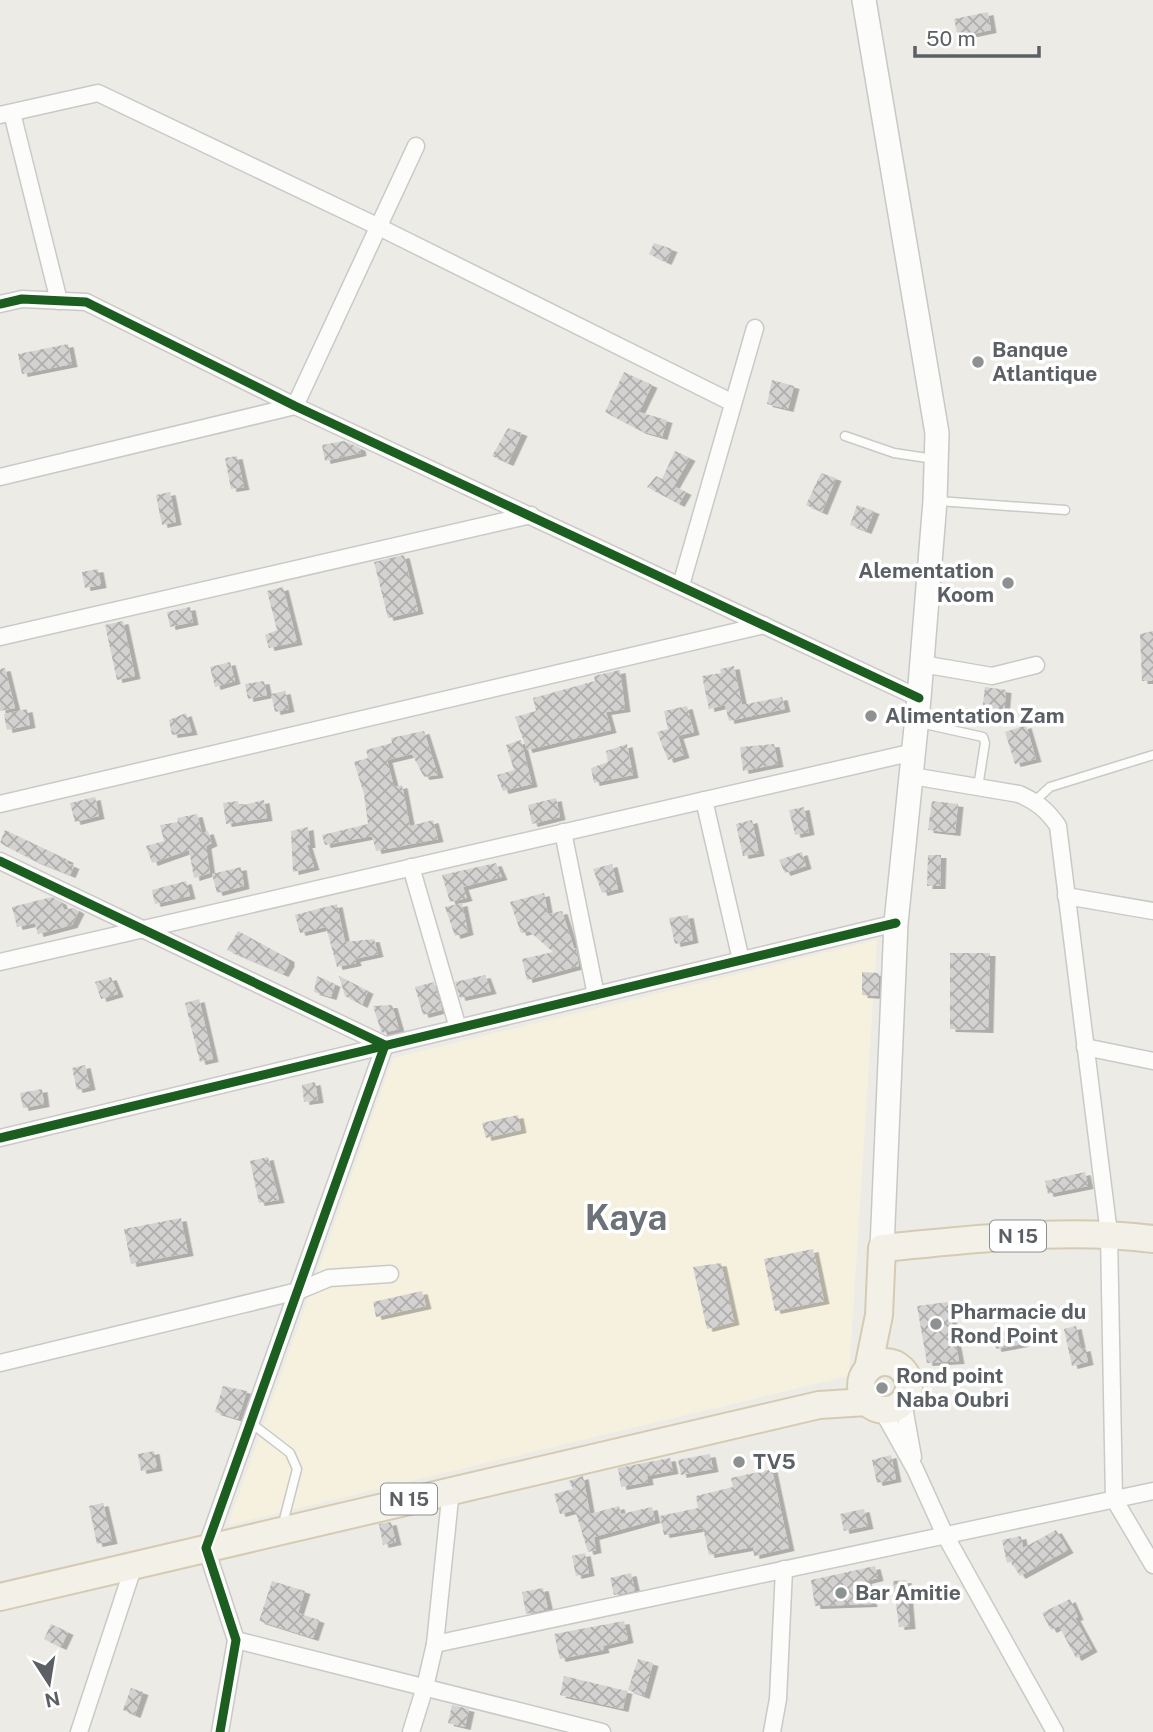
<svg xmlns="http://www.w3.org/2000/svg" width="1153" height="1732" font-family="'Public Sans',sans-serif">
<defs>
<pattern id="building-cross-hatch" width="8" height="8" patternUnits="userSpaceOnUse" patternTransform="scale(1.75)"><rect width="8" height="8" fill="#d4d2d0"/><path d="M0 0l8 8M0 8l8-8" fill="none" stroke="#afaeac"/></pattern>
<filter id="shadow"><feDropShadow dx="5.5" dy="3" stdDeviation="0" flood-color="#0004"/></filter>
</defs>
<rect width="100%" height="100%" fill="#ecebe6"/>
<polygon fill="#f6f0de" points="877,940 849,1376 228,1525 393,1058"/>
<g fill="url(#building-cross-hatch)" filter="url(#shadow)">
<polygon points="988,12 991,30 958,37 954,19"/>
<polygon points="654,243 672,249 666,262 649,254"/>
<polygon points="68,344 72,364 22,374 18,354"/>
<polygon points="624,372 652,385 639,412 667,420 662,437 641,431 605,412"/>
<polygon points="772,380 794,386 788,409 767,404"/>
<polygon points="508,428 522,433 508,463 492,456"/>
<polygon points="344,441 360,448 361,453 325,461 322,445"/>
<polygon points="675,451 690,458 674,486 686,492 679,504 647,487 656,476 662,479"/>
<polygon points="237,456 244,487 231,489 225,458"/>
<polygon points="821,473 836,478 822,512 806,505"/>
<polygon points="170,492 176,522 162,525 156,495"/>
<polygon points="857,505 874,511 866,531 850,525"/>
<polygon points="404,555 418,611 388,618 374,562"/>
<polygon points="98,569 101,585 85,588 82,572"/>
<polygon points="283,587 297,642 269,648 265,635 277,630 267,591"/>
<polygon points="190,607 193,622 170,627 167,612"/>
<polygon points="123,621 135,676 117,680 105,625"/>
<polygon points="1153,631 1153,681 1142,681 1140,634"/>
<polygon points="230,662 235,681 215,687 210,667"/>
<polygon points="734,666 742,705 782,697 785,709 729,721 725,705 709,709 702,676 721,673 720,669"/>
<polygon points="5,668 15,708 0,711 0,669"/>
<polygon points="620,670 625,709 606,712 611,730 527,750 515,717 536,711 533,698 595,681 594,676"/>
<polygon points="264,681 267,695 248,699 245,684"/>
<polygon points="985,687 1006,690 1004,714 982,713"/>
<polygon points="285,691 289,709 275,712 271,694"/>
<polygon points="687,706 694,732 678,736 684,755 668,760 657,732 668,729 664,711"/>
<polygon points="27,709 30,725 7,730 4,714"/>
<polygon points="186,713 192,732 172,735 169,720"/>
<polygon points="1026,725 1036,759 1015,764 1005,732"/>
<polygon points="424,731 438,775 424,777 412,754 387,760 394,787 402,785 410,826 433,820 438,839 376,851 372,836 325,845 322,835 368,824 364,794 354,762 368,758 366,750 392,743 391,738"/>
<polygon points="521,740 532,784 503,791 497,775 514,770 506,745"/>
<polygon points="627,744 633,775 594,783 591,768 608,762 606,751"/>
<polygon points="774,744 778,764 743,771 740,747"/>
<polygon points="95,797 99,816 75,822 70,803"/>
<polygon points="556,798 560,817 532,824 528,805"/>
<polygon points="264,800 267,818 226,824 223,803 238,801 239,806"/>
<polygon points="932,801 958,804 955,833 928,830"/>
<polygon points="804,807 809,832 795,835 789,810"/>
<polygon points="197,814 202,833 208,831 212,843 206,846 210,873 194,878 189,850 152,863 146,846 164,841 160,825 178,822 177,818"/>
<polygon points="752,820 759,853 743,856 736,824"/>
<polygon points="308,827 310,845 307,845 314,867 293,872 291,831"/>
<polygon points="5,830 68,860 67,863 74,866 70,875 35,861 0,843"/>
<polygon points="802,852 806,866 785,873 779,860"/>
<polygon points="928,855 941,855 940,886 927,886"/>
<polygon points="496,863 502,877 463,887 467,898 450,902 442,875"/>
<polygon points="612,864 618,889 602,893 593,869"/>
<polygon points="241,867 244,886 217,893 212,874"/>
<polygon points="186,881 190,896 155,904 152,890"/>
<polygon points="544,893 548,914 562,911 574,948 576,948 579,966 527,980 522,959 553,952 529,931 521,933 510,902"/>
<polygon points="52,897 61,902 64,910 74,908 79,911 72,925 38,934 35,923 17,927 12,907"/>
<polygon points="462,903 468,932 455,936 445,907"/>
<polygon points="337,904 345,942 374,939 378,954 355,959 356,963 337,967 326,927 300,933 295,915"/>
<polygon points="688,915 693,940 675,944 669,918"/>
<polygon points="238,931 289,959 289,964 283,974 227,950"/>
<polygon points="950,953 990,953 988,1030 950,1029"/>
<polygon points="862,972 879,973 878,996 862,995"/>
<polygon points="485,975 491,991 460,998 455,982"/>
<polygon points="317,976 335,984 331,997 314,992"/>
<polygon points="339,976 368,991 362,1005 345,996"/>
<polygon points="111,977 118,994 101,999 95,982"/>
<polygon points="434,982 442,1010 423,1015 415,987"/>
<polygon points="199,999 213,1059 200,1062 185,1003"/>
<polygon points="392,1005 399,1029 383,1033 381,1031 373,1006"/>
<polygon points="85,1065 90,1087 77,1090 72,1068"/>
<polygon points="315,1082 318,1100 304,1102 302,1085"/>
<polygon points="42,1089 44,1104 23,1108 20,1093"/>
<polygon points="518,1115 521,1130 486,1138 482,1123"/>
<polygon points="268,1157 279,1200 259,1203 250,1161"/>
<polygon points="1085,1172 1088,1186 1048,1194 1045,1181"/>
<polygon points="181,1218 188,1253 131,1264 124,1229"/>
<polygon points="813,1249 824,1301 775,1311 764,1259"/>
<polygon points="721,1263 734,1322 707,1329 693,1267"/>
<polygon points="422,1291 426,1306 376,1317 373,1302"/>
<polygon points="948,1302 959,1361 927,1363 917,1306"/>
<polygon points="1076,1326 1081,1349 1085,1348 1088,1362 1072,1366 1064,1329"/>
<polygon points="1019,1327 1023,1344 996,1349 992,1333"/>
<polygon points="223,1386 247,1391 238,1419 215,1412"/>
<polygon points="154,1451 157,1468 141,1471 138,1454"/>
<polygon points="710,1454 713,1469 681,1475 678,1460"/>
<polygon points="891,1455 896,1479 877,1483 872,1460"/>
<polygon points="670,1458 673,1471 647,1476 648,1482 621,1487 618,1468"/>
<polygon points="772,1469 789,1548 754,1556 753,1547 709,1555 703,1528 664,1535 660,1516 698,1508 696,1496 733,1487 731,1478"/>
<polygon points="583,1476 590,1514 619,1506 621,1514 652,1507 655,1520 594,1537 596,1550 588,1552 575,1510 560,1514 554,1494 573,1489 569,1481"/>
<polygon points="103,1503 112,1541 97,1544 89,1506"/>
<polygon points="864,1509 868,1526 844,1531 840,1514"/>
<polygon points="391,1522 396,1542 383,1545 379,1524"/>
<polygon points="1056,1530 1068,1550 1020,1576 1011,1562 1007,1563 1002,1540 1021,1536 1023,1548"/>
<polygon points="585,1553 589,1573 576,1576 572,1556"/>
<polygon points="875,1566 878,1578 866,1581 872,1604 815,1606 811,1580"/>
<polygon points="631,1573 635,1591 614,1595 610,1578"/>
<polygon points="906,1580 910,1626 899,1627 893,1581"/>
<polygon points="272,1581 305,1591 298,1613 319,1620 313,1638 259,1621"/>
<polygon points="543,1588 548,1609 526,1614 522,1592"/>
<polygon points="1070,1599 1078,1617 1075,1618 1092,1649 1076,1658 1059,1626 1051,1630 1042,1613"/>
<polygon points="624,1621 628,1640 603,1646 604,1650 560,1659 554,1634"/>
<polygon points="51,1624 68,1632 61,1647 44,1639"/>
<polygon points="638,1659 653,1663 644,1696 628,1690"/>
<polygon points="564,1676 627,1691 623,1709 560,1695"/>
<polygon points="131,1688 143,1692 135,1715 123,1710"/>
<polygon points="452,1705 469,1709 465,1727 448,1723"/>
</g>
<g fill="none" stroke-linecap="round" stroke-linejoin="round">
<defs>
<g id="lane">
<polyline points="845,436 894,453 934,459"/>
<polyline points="938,501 1065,510"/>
<polyline points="920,723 983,737 985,743 978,787"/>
<polyline points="1035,801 1050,787 1153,755"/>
<polyline points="251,1423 290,1453 297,1469 282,1527"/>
</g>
<g id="street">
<polyline points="12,113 59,301"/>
<polyline points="0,115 98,93 379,227 733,403"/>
<polyline points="0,304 22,299 86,302 295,406 919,698"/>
<polyline points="0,477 295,406 416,146"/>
<polyline points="681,585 755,328"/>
<polyline points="0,637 531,515"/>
<polyline points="922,664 992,676 1036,665"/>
<path d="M912,776L1019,794C1037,802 1047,810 1058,826L1109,1234L1114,1499L1153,1565"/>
<polyline points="704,800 741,960"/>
<polyline points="0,804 764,625"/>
<polyline points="563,832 596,995"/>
<polyline points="0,861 385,1045 206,1548 236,1640 220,1732"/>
<polyline points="411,867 458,1028"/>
<polyline points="1066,896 1153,911"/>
<polyline points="0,962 914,752"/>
<polyline points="1085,1047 1153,1061"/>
<polyline points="0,1138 896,923"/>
<polyline points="0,1363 298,1291 329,1278 390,1274"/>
<polyline points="903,1402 913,1457"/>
<polyline points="882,1410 915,1469 945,1535 1055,1732"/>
<polyline points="236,1640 602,1732"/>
<polyline points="435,1644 1153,1491"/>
<polyline points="79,1732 134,1565"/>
<polyline points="411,1732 425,1687 435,1644 451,1489"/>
<polyline points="772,1732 778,1699 784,1569"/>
</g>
<polyline id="secondary" points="864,0 937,433 935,501 919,698 896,923 882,1248"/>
<g id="primary">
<circle cx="885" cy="1386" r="24"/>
<path d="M868,1369L879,1315L882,1248C972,1240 1063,1227 1153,1239"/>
<polyline points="0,1597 819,1405 867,1402"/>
</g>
</defs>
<use href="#lane" stroke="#c9c9c8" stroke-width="11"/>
<use href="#street" stroke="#c9c9c8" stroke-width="19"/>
<use href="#secondary" stroke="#c7c8c7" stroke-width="26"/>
<use href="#primary" stroke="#d5cbb2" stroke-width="30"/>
<use href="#lane" stroke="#fcfcfb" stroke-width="8"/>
<use href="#street" stroke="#fcfcfb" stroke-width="16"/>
<use href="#secondary" stroke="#fcfcfb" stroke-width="23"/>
<use href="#primary" stroke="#f3f0e7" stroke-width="26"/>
<defs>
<g id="cycleway">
<polyline points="0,304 22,299 86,302 295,406 919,698"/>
<polyline points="0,861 385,1045 206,1548 236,1640 220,1732"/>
<polyline points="0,1138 896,923"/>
</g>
</defs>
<use href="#cycleway" stroke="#fff" stroke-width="13"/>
<use href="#cycleway" stroke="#1b5e20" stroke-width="9"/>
</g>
<g fill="#8e9192" stroke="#fff" stroke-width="2.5">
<circle cx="978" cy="362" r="7"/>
<circle cx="1008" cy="583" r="7"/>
<circle cx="871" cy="716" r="7"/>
<circle cx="936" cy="1324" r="7"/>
<circle cx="882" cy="1388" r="7"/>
<circle cx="739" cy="1462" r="7"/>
<circle cx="841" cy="1593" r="7"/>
</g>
<g text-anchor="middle" stroke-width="7" stroke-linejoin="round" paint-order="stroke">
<g fill="#fff" stroke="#8c9093" stroke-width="2">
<rect x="990" y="1220.5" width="56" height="31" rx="5"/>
<rect x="381" y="1483.5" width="56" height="31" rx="5"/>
</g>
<g font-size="19" font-weight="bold" fill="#5b6065">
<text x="1018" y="1243">N 15</text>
<text x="409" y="1506">N 15</text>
</g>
<g font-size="21" font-weight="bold" fill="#5b6065" stroke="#fff" text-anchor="start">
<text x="992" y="357">Banque<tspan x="992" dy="24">Atlantique</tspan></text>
<text x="994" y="578" text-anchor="end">Alementation<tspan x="994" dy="24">Koom</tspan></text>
<text x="885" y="723">Alimentation Zam</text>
<text x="950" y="1319">Pharmacie du<tspan x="950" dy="24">Rond Point</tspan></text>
<text x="896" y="1383">Rond point<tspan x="896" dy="24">Naba Oubri</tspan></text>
<text x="753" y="1469">TV5</text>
<text x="855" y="1600">Bar Amitie</text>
</g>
<g font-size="35" font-weight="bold" fill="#6c7277" stroke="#fff">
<text x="626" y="1230">Kaya</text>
</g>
</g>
<g transform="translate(49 1683) rotate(168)" stroke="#ffffff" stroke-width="5" paint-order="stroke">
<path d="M0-5L12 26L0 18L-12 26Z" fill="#5b6065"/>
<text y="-10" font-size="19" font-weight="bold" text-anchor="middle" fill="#5b6065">N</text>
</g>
<path d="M915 46v10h124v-10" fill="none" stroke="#5b6065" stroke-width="3.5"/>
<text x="926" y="46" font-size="21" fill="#5b6065" stroke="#ffffff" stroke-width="5" paint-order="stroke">50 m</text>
</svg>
